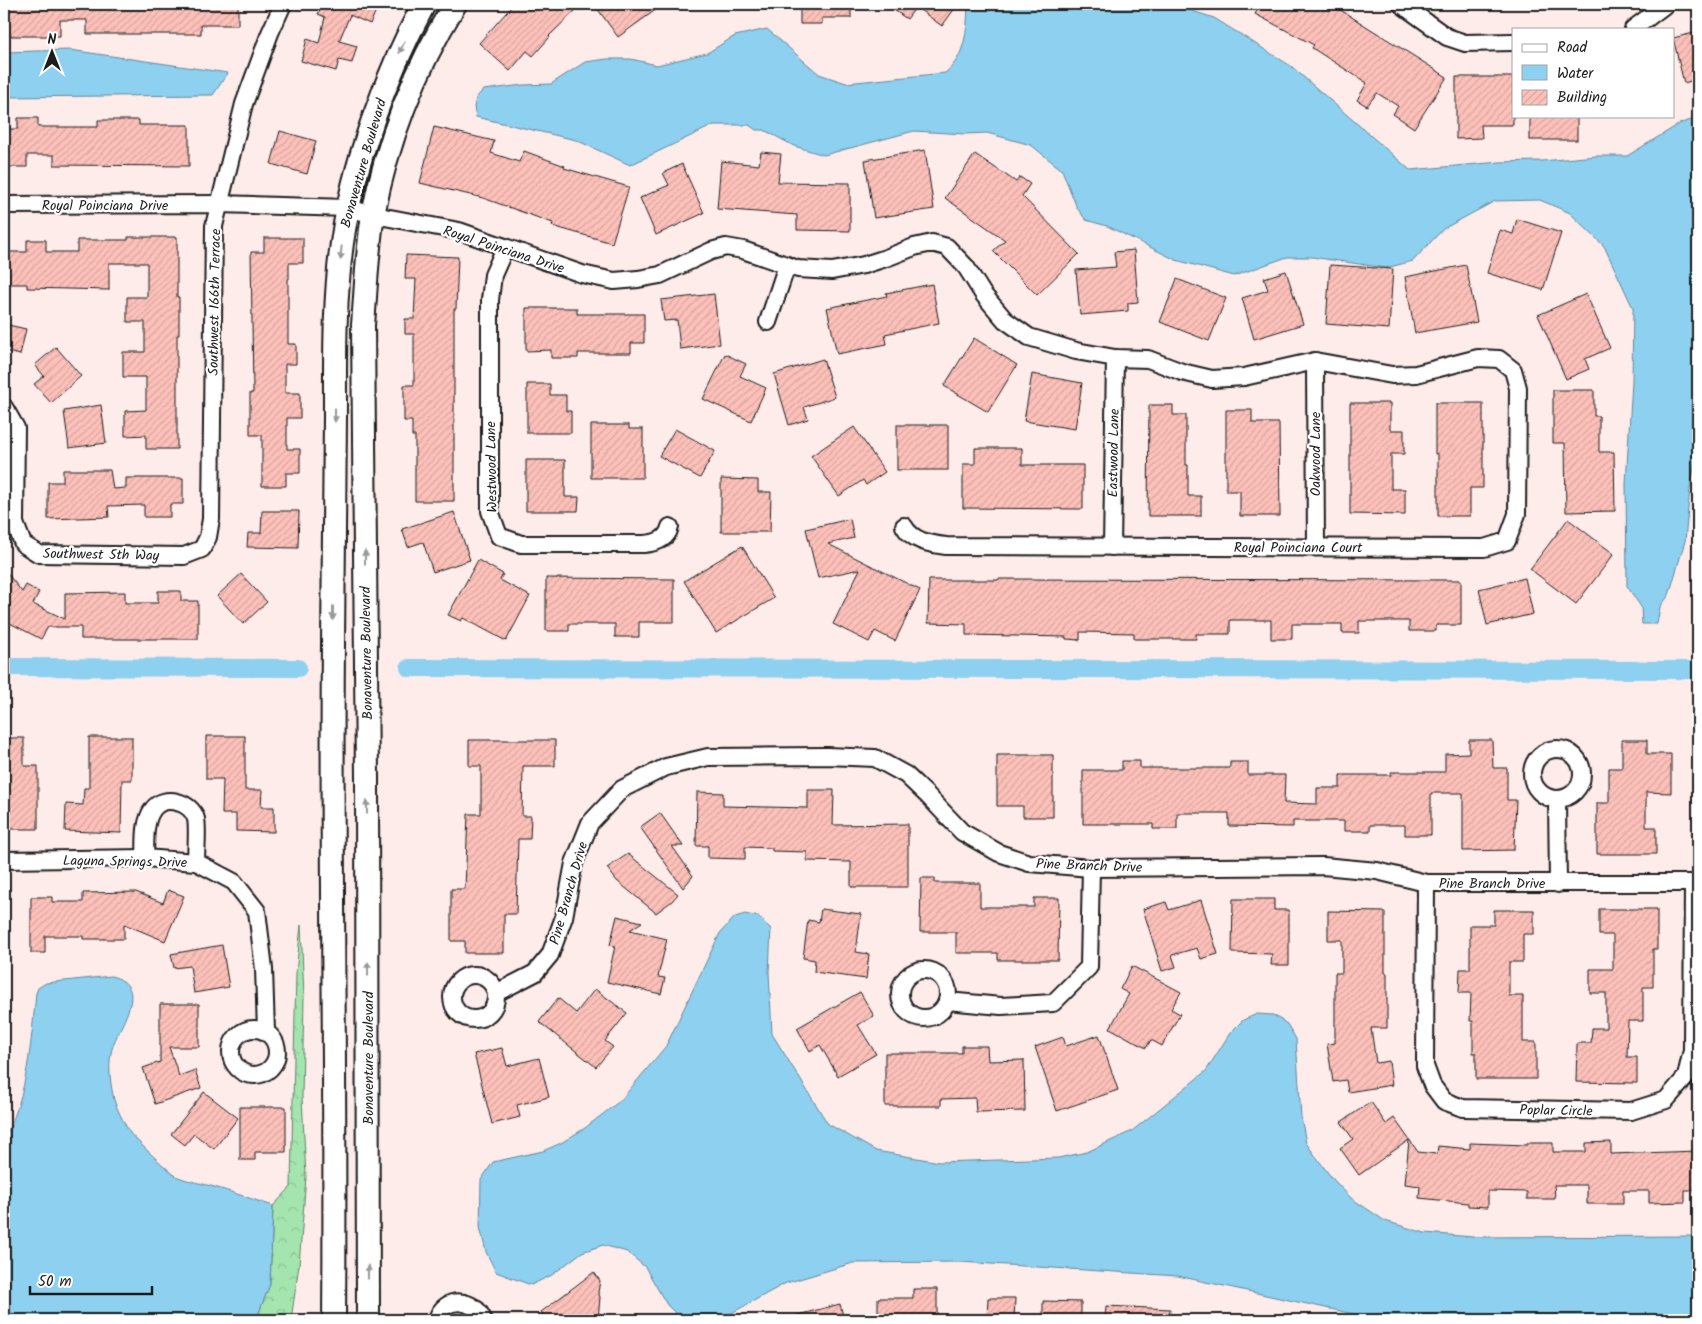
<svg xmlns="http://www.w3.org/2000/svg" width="1702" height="1324" font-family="Kalam,sans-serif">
<defs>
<pattern id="forest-crowns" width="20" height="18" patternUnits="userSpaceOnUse" patternTransform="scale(1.25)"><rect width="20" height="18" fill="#a4e5af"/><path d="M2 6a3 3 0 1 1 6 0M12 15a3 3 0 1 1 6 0" fill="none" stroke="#8dc496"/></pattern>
<pattern id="building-hatch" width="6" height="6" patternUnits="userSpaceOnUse" patternTransform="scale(1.25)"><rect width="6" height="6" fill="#fdc1ba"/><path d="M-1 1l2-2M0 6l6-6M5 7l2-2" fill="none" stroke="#d8a59f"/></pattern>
</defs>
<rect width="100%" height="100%" fill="#feecea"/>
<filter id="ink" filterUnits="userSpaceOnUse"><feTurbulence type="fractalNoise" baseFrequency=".02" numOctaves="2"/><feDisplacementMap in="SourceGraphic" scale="10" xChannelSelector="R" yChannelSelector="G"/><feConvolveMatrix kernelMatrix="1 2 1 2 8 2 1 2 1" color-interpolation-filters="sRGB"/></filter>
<g filter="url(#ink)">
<polygon fill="url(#forest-crowns)" stroke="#608066" points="301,925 304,997 302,1097 306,1177 299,1265 291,1320 256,1320 270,1284 273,1206 291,1187 296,973"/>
<g fill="#8ed0ef" stroke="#60889b">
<path d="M968,4H1141L1177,6L1214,18L1291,66L1410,170L1500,162L1542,161L1596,156H1627L1681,123L1698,118V398L1696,459L1690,488L1685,541L1669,595L1660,607L1657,624H1642L1641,607L1627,586L1626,483L1632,381L1633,308L1604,246L1570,213L1540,200L1495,201L1443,229L1413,261L1386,268L1312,257H1287L1234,276L1176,260L1107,226L1086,220L1077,208L1062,170L1031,145L987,133L965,134L914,131L824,155L794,146L764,130H756L749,125H714L630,165L576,140L476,117L474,107L476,98L483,90L523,85L551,84L585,62L607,59H631L657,65L707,53L735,36L767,29L819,74L846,83L945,73C966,56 967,29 968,4Z"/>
<polygon points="70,50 228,73 213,95 4,97 4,52"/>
<polygon points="745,914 759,917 771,929 769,972 772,1034 828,1124 876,1151 940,1162 1058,1158 1087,1152 1132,1131 1206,1071 1230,1033 1243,1020 1257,1014 1273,1015 1287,1024 1296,1039 1301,1117 1306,1143 1331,1177 1351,1198 1385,1221 1425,1233 1473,1237 1698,1236 1698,1320 1369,1320 1358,1315 1178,1276 960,1262 853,1263 786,1283 719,1320 682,1320 667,1305 645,1267 627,1252 603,1245 582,1252 552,1275 531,1285 496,1272 486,1252 480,1227 481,1180 493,1162 543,1151 561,1143 585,1128 621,1100 666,1046 720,933 735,917"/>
<path d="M111,976C152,986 118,1026 112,1049C108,1062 110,1081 113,1095C114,1104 125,1125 130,1133C135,1139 171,1174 178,1177C188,1181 200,1183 211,1186C232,1192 252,1199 273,1206L270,1284L256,1320H4V1139C28,1095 31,1042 36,993L38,988L46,983Z"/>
</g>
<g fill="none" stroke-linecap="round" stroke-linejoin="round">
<g stroke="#8ed0ef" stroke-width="18">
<polyline points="4,667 298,668"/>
<polyline points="409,668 1698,670"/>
</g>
</g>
<g fill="url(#building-hatch)" stroke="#1c1c1c">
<polygon points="4,4 238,4 238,25 201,25 201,34 87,34 87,20 60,20 60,36 4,36"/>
<polygon points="323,4 379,4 370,24 350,15 339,41 357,46 352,63 339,60 336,71 301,61 307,39 319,43 325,17 318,14"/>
<polygon points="514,4 582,4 549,36 550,37 533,56 527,51 510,71 479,43"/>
<polygon points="594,4 664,4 618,37"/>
<polygon points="800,4 851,4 851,18 822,18 822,24 800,24"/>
<polygon points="885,4 958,4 942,26 916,7 907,19"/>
<polygon points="1261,4 1331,4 1447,77 1414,128 1393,114 1398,106 1377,93 1367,106 1357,100 1367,83 1312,48 1314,45 1255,14"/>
<polygon points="1698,32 1698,79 1684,83 1673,38"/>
<polygon points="1456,77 1513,77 1513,125 1481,125 1482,138 1456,139"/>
<rect x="1530" y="116" width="47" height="24"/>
<polygon points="18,118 38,118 38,127 98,127 98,120 139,120 139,125 189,125 189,166 54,165 54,155 27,155 27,167 5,167 5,129 18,129"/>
<polygon points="434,127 494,141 491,153 519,162 524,151 565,166 564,168 629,187 612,243 552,226 553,223 483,198 420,183"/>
<polygon points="280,131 316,141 307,174 271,164"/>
<polygon points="925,150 934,209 874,218 865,160"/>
<polygon points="761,152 781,154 778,182 850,183 850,231 797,230 797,215 717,209 721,161 759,165"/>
<polygon points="975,154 1016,182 1020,177 1030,184 1022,196 1079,254 1037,295 993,251 1005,240 945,198"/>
<polygon points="682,164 704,213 656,235 640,198 669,185 663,173"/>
<polygon points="1517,219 1561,233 1543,290 1487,273 1500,230 1513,234"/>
<polygon points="128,237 177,237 177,297 179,297 179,335 177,335 177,449 146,449 146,435 125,436 125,411 146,410 146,377 123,377 123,352 145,352 145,322 127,322 127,297 147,297 147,263 109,263 109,290 27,288 27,284 4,284 4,252 27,252 27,240 46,240 46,252 77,252 77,240 128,240"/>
<polygon points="264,238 303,238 303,263 289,263 289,279 288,279 288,344 296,344 296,364 285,364 285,393 300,393 300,418 287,418 287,449 300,449 300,473 286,473 286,486 262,486 262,435 250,435 250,393 253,393 251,252 264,252"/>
<polygon points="1134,250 1138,302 1128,303 1128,311 1080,315 1076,270 1116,267 1114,252"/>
<polygon points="406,255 458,257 456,309 454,309 454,501 415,501 415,436 412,436 412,421 404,421 404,385 414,385 414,334 405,334 405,319 414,319 416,279 405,279"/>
<polygon points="1330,265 1393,269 1389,329 1326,324"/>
<polygon points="1466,265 1477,322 1415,333 1405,277"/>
<polygon points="1286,271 1303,324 1254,339 1242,298 1268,290 1264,278"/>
<polygon points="1177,279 1226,298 1209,341 1160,322"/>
<polygon points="932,284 939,323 885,334 887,344 837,354 827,308 887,296 886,293"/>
<polygon points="714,294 720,344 680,349 677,320 664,321 661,300"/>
<polygon points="1586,294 1610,348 1585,359 1589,369 1566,379 1538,315"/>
<polygon points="526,308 577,308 577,314 644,314 644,343 631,343 631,353 578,353 578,358 551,358 551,350 526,351"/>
<polygon points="4,324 26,329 20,355 4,351"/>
<polygon points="974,338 1017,365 988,412 944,386"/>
<polygon points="56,347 81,376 51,403 34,384 44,376 35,365"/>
<polygon points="725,354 746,364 740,376 766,388 751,421 703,399"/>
<polygon points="823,359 835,397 804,407 808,419 789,425 774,374"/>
<polygon points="1032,374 1082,383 1075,429 1024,421"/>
<polygon points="527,384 550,384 550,395 566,395 566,411 571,411 571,433 527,433"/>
<polygon points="1553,390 1594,390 1594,416 1599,416 1599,452 1614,452 1615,511 1566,512 1565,443 1553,443"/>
<polygon points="1350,403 1390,403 1390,430 1404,430 1404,454 1391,454 1391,489 1405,489 1405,515 1350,514"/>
<polygon points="1435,403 1483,403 1483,488 1470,488 1470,516 1438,516 1438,454 1435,454"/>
<polygon points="101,405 106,443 69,448 64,411"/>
<polygon points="1149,405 1173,405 1173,415 1186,415 1186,465 1188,465 1188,496 1201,496 1201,516 1148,516"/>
<polygon points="1226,410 1252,410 1252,423 1279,423 1280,516 1240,516 1240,491 1226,491"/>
<polygon points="591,425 629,425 629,429 643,429 643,478 591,478"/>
<rect x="897" y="425" width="51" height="45"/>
<polygon points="854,427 885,472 866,485 863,480 839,496 811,456"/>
<polygon points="675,429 715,451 700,478 659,456"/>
<polygon points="975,448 1022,448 1022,465 1083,465 1083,509 963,508 963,464 975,464"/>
<polygon points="526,460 565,460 565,497 579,497 578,511 526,511"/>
<polygon points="63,470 110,470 113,489 126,488 126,478 183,478 183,504 170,504 170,517 144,517 144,505 108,506 109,517 48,519 48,482 63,482"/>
<polygon points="721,479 758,480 758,492 771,492 770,532 721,532"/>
<polygon points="262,511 299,511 298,548 247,547 248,533 261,533"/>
<polygon points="454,512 470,560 433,572 423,542 408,547 402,529"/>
<polygon points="850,519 854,538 828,544 920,590 895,641 875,631 869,642 833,624 860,569 818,578 806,529"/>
<polygon points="1568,519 1614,554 1576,604 1530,569"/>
<polygon points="742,546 774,598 716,633 684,581"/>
<polygon points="478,560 503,574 500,580 530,596 506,641 463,618 461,621 448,615"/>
<polygon points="4,569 22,592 26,585 39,592 33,604 65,619 65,593 125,592 125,603 158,603 158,591 181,591 181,601 198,601 198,639 81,639 81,627 48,627 41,639 4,620"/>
<polygon points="241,574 267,602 243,624 217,596"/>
<polygon points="546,578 674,579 674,622 639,622 639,637 615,637 615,624 569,624 569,631 546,631"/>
<polygon points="1525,578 1533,614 1487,625 1479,589"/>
<polygon points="998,579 1461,580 1461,625 1436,625 1436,631 1409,631 1409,621 1359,621 1359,633 1342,633 1342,624 1292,624 1292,639 1271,639 1271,620 1230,620 1230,634 1196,634 1196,639 1134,639 1134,633 1080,632 1080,640 1066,639 1066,637 966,635 966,624 928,623 929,580 998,580"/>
<polygon points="206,736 245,736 245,790 262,790 261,807 274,807 274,832 236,831 236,814 222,814 223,779 206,779"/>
<polygon points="89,737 132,737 132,780 122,780 121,833 65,831 66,804 83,805 84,788 89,788"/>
<polygon points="4,738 24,738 24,766 38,766 38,829 4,829"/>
<polygon points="469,740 555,740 555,766 523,766 522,816 531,816 530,839 518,839 516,914 504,914 504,953 465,953 465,941 451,941 451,889 465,889 468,814 481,814 481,766 469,766"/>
<polygon points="1469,740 1492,740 1493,768 1507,768 1507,800 1516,800 1514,850 1463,851 1463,793 1431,793 1431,835 1405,835 1405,825 1370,825 1370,831 1344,831 1344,821 1293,821 1293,827 1229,826 1229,813 1177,813 1177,829 1153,829 1153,824 1083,824 1083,770 1122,770 1122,761 1140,761 1140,768 1230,768 1230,762 1248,762 1248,775 1285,775 1284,803 1317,804 1317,788 1340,788 1340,775 1391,775 1391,772 1445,772 1445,754 1469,753"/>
<polygon points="1622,740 1647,740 1647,754 1671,754 1671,793 1646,792 1646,827 1656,827 1656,854 1597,854 1597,803 1609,803 1609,768 1622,768"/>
<polygon points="997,755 1053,755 1053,817 1023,817 1023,806 997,806"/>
<polygon points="808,790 834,790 833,825 908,824 908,887 851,887 851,862 807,861 807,852 772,851 772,848 745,847 745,859 708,858 708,846 696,846 697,792 723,793 723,806 808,808"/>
<polygon points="660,813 683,846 672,846 693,876 683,888 640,827"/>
<polygon points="628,854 678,894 672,901 656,913 617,881 607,868"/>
<polygon points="921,878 935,878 935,883 980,883 980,907 1034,907 1034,898 1059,898 1058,960 998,960 998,953 956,953 956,932 920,932"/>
<polygon points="168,890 184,896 165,941 124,924 124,939 83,939 83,936 45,936 45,953 31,953 31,897 52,897 52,902 83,902 83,893 136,892 163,903"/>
<polygon points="1233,899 1274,899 1274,910 1289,910 1289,965 1271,965 1272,954 1232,953"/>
<polygon points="1201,900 1218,954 1201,959 1197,948 1172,955 1176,967 1162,971 1143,909 1166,902 1169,910"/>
<polygon points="821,909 861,914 856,952 869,954 866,979 814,972 815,960 803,958 808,920 819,922"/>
<polygon points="1599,909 1657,909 1657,949 1653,949 1653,987 1643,987 1643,1021 1628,1021 1627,1057 1637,1057 1637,1083 1576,1082 1577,1043 1591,1043 1592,1028 1606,1028 1606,993 1590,993 1590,969 1613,969 1613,935 1599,935"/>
<polygon points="1494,910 1534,910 1534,934 1523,934 1523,962 1509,962 1509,996 1523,996 1523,1042 1536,1042 1536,1079 1476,1079 1476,1053 1473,1053 1473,1021 1470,1021 1471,993 1459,993 1460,969 1470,969 1470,925 1494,925"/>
<polygon points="1328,911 1385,912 1385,973 1387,973 1387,1028 1371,1028 1376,1063 1389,1061 1392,1085 1348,1092 1346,1080 1333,1082 1327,1044 1335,1043 1335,973 1342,973 1342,940 1328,940"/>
<polygon points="617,916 642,922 630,930 667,939 658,977 665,978 661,994 607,982 615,946 610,945"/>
<polygon points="222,945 229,987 194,993 190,966 174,968 171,954"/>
<polygon points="1132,966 1181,992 1171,1009 1180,1014 1162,1046 1151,1040 1146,1048 1110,1028 1129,994 1120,989"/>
<polygon points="595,989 627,1013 605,1041 613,1047 596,1067 539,1022 558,998 576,1013"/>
<polygon points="860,992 874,1016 858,1025 876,1054 838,1076 820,1045 810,1051 797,1028"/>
<polygon points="160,1004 199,1004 199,1047 169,1047 179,1076 195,1070 201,1088 155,1104 143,1068 160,1062"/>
<polygon points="1099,1035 1118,1090 1057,1111 1035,1047 1063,1037 1066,1046"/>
<polygon points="962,1046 987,1046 988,1061 1024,1060 1025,1111 976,1112 975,1098 941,1099 941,1106 885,1106 885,1053 962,1053"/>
<polygon points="502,1048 507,1066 539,1058 549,1097 517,1105 520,1117 492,1124 474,1054"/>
<polygon points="204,1092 238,1118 214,1149 194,1134 185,1145 171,1134"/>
<polygon points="1371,1102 1386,1124 1394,1118 1418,1152 1437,1154 1438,1146 1470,1149 1470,1143 1527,1145 1527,1143 1553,1143 1553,1152 1586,1152 1586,1143 1611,1142 1611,1154 1698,1151 1698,1190 1685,1190 1685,1202 1649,1203 1649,1191 1623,1191 1623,1204 1587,1204 1587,1185 1554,1185 1555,1199 1527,1199 1527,1192 1488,1191 1488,1207 1468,1206 1468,1203 1419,1198 1420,1186 1405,1184 1409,1140 1359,1175 1340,1148 1353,1139 1341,1122"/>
<polygon points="240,1107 286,1107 286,1152 255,1152 255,1160 240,1160"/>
<polygon points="594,1272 600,1281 598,1292 600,1297 598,1320 548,1320 541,1312"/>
<polygon points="913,1289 937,1289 937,1320 878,1320 878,1298 913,1298"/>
<polygon points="988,1298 1015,1298 1014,1320 987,1320"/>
<polygon points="1043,1301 1081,1302 1081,1320 1043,1320"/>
<polygon points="840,1304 844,1320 795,1320 794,1316"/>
<polygon points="1106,1306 1170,1309 1169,1320 1105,1320"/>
</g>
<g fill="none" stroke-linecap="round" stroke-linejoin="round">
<defs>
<g id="street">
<polyline points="1401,4 1447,37 1465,43 1513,42"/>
<polyline points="1633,29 1666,4"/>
<path d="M4,205L219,204L348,208L374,215L459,231L582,274L614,281L638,279L660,275L711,251L726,247L743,250L798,269L832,271L864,265L886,258L914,247L932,243L947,247L966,267L983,294L1005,320L1029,337L1076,351L1115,358L1148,359L1182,372L1212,379L1244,377L1315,361L1392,375L1416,374L1478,358L1499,359L1513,370L1518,388L1517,514L1507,541L1484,548L946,546C930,544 912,541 904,526"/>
<path d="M505,248L493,275L490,300V511L499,536L521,544H644C656,543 667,540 670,527"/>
<polyline points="768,322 787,265"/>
<polyline points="1315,361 1316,547"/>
<polyline points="4,407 16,428 15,523 23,544 39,554 184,556 202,549 208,537 211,519 214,226 244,104 270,33 283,4"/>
<polyline points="1112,547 1115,358"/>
<circle cx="1557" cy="774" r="25"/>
<polyline points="1557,799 1558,884"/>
<path d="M145,858C146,843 143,823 153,809C164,794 192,802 196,819C198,829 196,851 196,862"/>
<polyline points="4,860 145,858 196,862 234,882 257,911 264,969 266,1032"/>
<polyline points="1426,883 1425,1066 1432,1085 1444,1101 1463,1108 1631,1111 1666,1100 1686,1077 1692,1050 1693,884"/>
<circle cx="924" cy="994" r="24"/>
<circle cx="474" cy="997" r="22"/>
<polyline points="496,993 535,973 550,955 564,917 574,863 590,823 622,789 666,767 708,757 827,756 875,758 906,775 928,796 962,832 999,853 1029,863 1091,868 1323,866 1377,871 1426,883 1698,883"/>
<polyline points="947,1001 1001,1006 1053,1003 1089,967 1091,868"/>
<circle cx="254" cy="1052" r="23"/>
<path d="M437,1320C443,1295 476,1298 483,1320"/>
</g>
<g id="secondary">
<path d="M334,1320C336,1095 331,870 333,644C334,569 334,493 335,417C335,359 334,301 342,243C353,163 386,75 424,4"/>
<path d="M368,1320L367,778L363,325C366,288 367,252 373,215C387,141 416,68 455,4"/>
</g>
</defs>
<use href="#street" stroke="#1c1c1c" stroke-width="20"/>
<use href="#secondary" stroke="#1c1c1c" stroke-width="26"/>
<use href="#street" stroke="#fff" stroke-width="16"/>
<use href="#secondary" stroke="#fff" stroke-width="22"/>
</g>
<defs><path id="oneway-solid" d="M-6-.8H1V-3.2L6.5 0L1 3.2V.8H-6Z" transform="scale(1.25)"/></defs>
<g fill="#999">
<use href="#oneway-solid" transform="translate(402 47) rotate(115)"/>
<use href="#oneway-solid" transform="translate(341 253) rotate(95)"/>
<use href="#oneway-solid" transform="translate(335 415) rotate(90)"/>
<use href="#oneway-solid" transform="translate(365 557) rotate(-90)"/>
<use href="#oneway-solid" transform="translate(333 613) rotate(90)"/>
<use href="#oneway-solid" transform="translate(367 807) rotate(-90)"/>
<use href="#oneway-solid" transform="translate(368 969) rotate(-90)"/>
<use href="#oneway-solid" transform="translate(368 1272) rotate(-90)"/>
</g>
</g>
<g text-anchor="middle" stroke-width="4.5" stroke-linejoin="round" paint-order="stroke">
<g font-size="14" fill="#1c1c1c" stroke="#fff">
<text transform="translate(363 163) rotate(-74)" y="5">Bonaventure Boulevard</text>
<text x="105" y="210">Royal Poinciana Drive</text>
<text transform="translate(504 249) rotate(18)" y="5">Royal Poinciana Drive</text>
<text transform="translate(214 302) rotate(-89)" y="5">Southwest 166th Terrace</text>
<text transform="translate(1113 453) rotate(-89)" y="5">Eastwood Lane</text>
<text transform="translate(1315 454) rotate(-90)" y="5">Oakwood Lane</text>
<text transform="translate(491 467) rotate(-91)" y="5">Westwood Lane</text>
<text x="1298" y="552">Royal Poinciana Court</text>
<text transform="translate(101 554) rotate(1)" y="5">Southwest 5th Way</text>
<text transform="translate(366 653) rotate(-91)" y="5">Bonaventure Boulevard</text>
<text transform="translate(125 861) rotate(1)" y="5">Laguna Springs Drive</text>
<text transform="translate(1089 865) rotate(2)" y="5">Pine Branch Drive</text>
<text x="1492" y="888">Pine Branch Drive</text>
<text transform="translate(568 893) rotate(-74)" y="5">Pine Branch Drive</text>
<text transform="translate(368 1058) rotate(-90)" y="5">Bonaventure Boulevard</text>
<text transform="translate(1556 1110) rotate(1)" y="5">Poplar Circle</text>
</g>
</g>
<rect width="1702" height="1324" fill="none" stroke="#fff" stroke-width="20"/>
<rect x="10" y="10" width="1682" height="1304" fill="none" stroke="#1c1c1c" stroke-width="2" filter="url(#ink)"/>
<rect x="1512" y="28" width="162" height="90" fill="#ffffff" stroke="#a4a4a4"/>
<rect x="1522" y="44" width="25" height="8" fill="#ffffff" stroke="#a4a4a4"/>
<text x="1557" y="52" font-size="15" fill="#1c1c1c">Road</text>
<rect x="1522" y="65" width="25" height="15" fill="#8ed0ef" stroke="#a4a4a4"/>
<text x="1557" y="78" font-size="15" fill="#1c1c1c">Water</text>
<rect x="1522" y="90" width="25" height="15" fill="url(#building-hatch)" stroke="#a4a4a4"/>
<text x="1557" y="102" font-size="15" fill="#1c1c1c">Building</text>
<g transform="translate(52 52)" stroke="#ffffff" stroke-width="4" paint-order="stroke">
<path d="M0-4L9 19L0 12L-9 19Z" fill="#1c1c1c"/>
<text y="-8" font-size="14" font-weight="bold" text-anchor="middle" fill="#1c1c1c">N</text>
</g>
<path d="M30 1286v8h122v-8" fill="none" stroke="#1c1c1c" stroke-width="2.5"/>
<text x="38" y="1286" font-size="15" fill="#1c1c1c" stroke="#ffffff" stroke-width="4" paint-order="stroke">50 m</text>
</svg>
